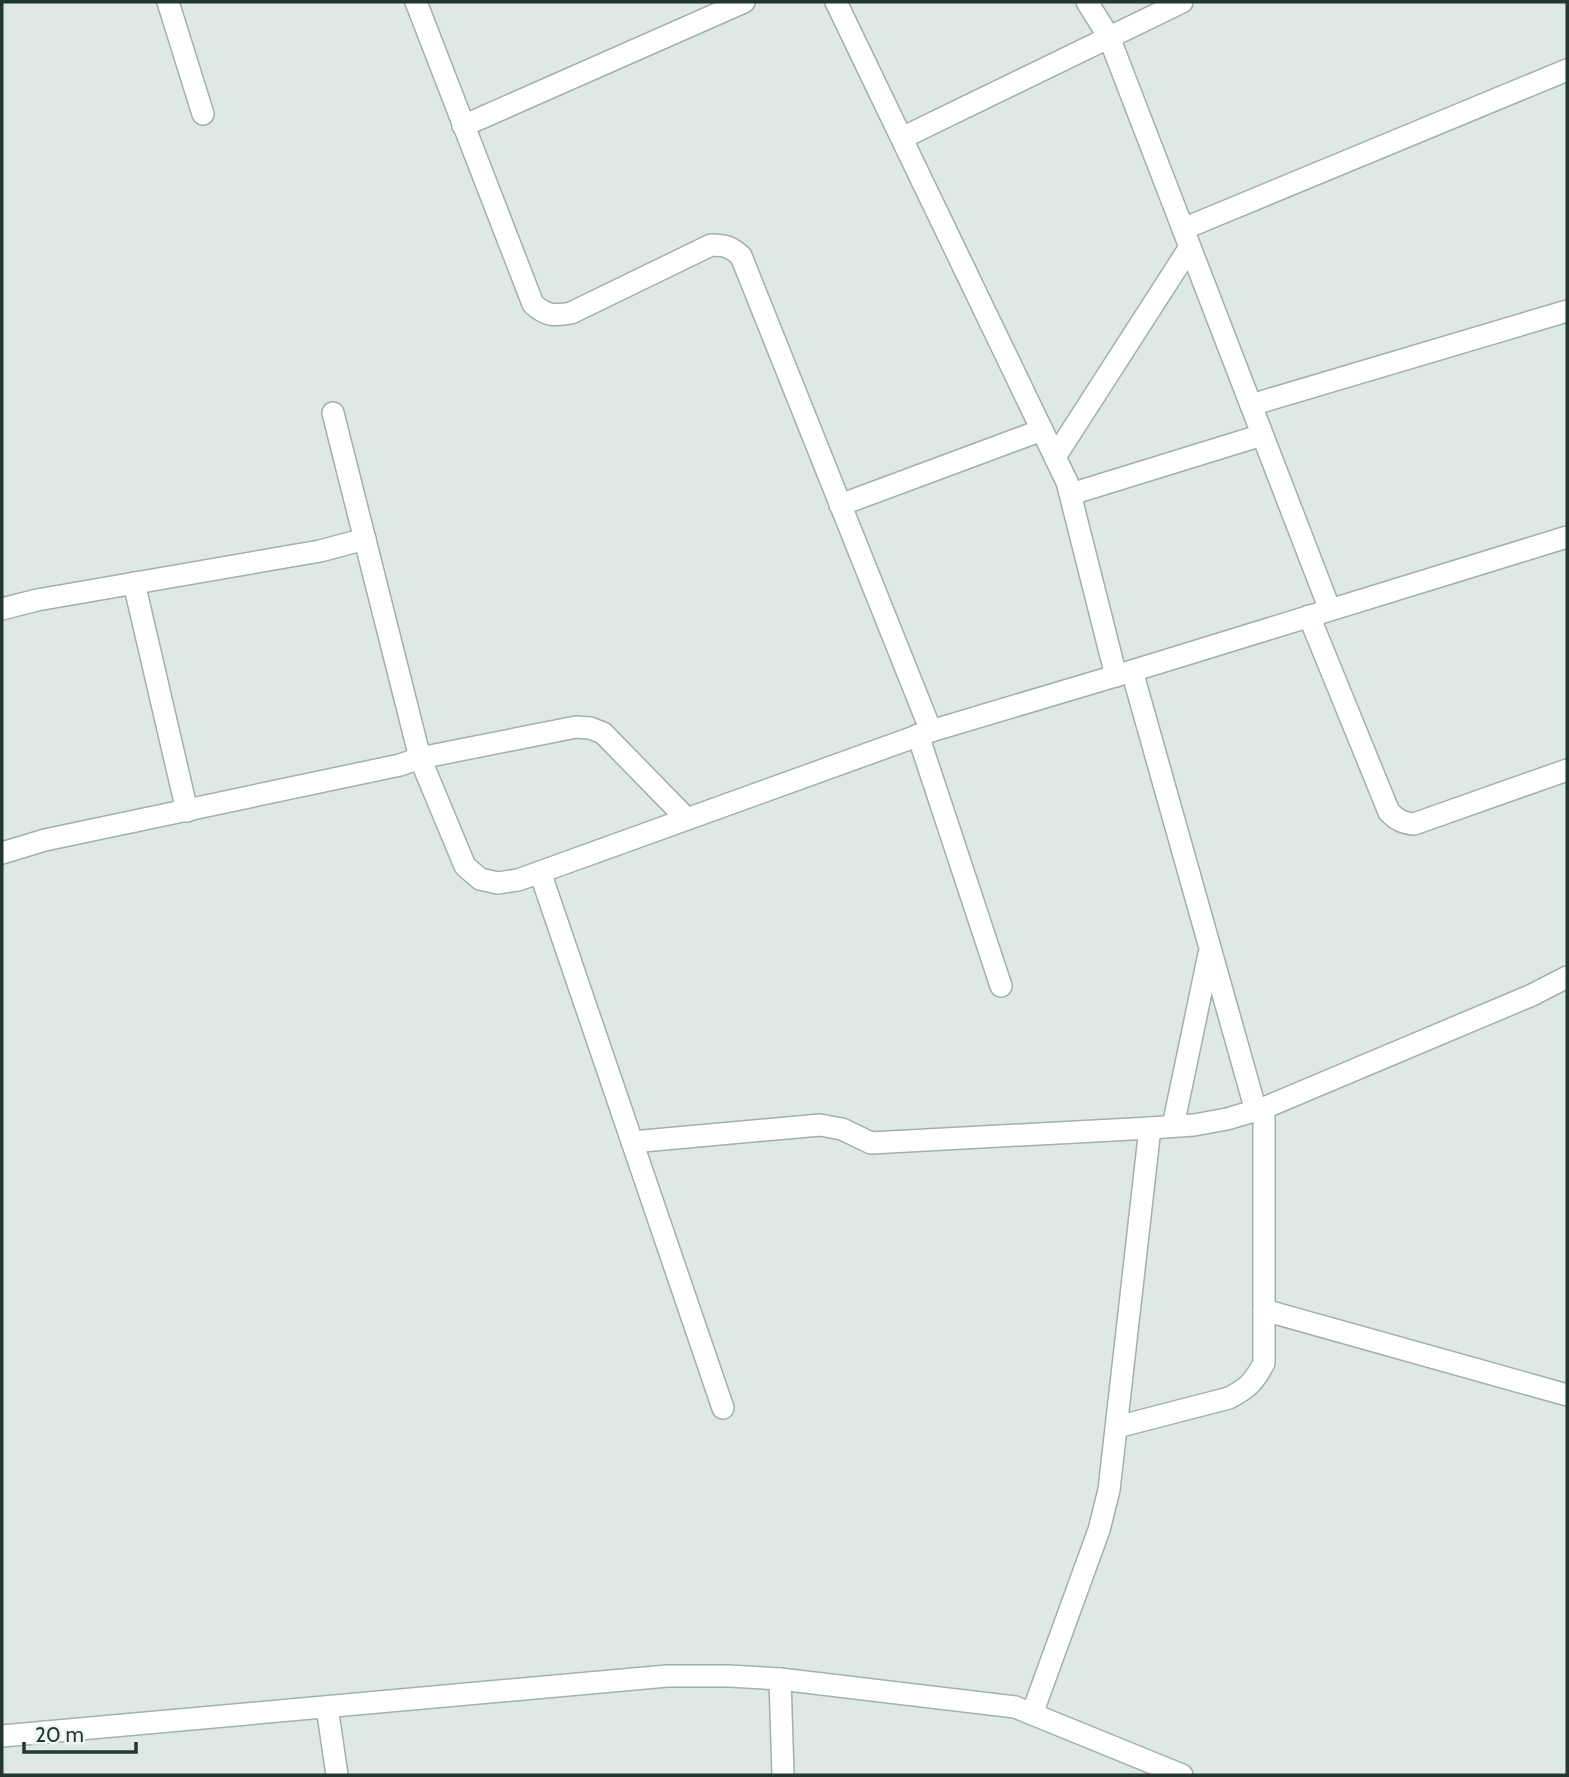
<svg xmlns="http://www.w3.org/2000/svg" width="1569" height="1777" font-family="Cabin,sans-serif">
<rect width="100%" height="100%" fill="#dee9e4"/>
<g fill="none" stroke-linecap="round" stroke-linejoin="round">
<defs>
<g id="minor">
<polyline points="168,2 203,114"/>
<path d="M416,2L533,304C546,316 554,316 571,313L711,245C725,245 731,247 741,256L931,731"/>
<polyline points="836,2 1067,482 1116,676"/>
<polyline points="1087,2 1109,37 1330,610"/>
<polyline points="463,126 744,2"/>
<polyline points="902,138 1182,2"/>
<polyline points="1183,229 1567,70"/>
<polyline points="1251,405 1567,311"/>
<polyline points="333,413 420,758 465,866 480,879 498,883 518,880 931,731 1132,671 1567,537"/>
<polyline points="1055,457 1190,247"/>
<polyline points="1071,494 1262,435"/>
<polyline points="840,505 1042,430"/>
<polyline points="134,583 187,811"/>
<polyline points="2,609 37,600 320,551 365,539"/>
<path d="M1309,616L1389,812C1397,820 1403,823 1414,824L1567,770"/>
<polyline points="1132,671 1256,1111"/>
<polyline points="918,735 1001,986"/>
<polyline points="2,853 45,840 400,765 420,758 576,727 590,728 603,733 687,819"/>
<polyline points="540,872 723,1408"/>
<polyline points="1173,1126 1209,954"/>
<polyline points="632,1142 820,1125 842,1129 871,1143 1150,1128 1194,1125 1227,1119 1264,1108 1532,995 1567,977"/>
<polyline points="1264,1310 1567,1395"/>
<path d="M1117,1427L1229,1398C1248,1388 1254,1382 1264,1363V1108"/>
<polyline points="780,1679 783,1775"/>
<polyline points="327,1707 337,1775"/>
<polyline points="1032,1714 1099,1530 1109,1490 1150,1128"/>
</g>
<polyline id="secondary" points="2,1736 667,1676 729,1676 780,1679 1015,1707 1182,1775"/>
</defs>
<use href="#minor" stroke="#a2b0aa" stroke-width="24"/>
<use href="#secondary" stroke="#9fb3ab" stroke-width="24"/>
<use href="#minor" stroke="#fff" stroke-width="21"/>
<use href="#secondary" stroke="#fff" stroke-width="21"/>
</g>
<rect width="1569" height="1777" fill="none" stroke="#213730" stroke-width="7"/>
<path d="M24 1742v10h112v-10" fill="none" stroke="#213730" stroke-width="3.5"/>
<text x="35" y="1742" font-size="21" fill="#213730" stroke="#eef6f2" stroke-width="5" paint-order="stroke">20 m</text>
</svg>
